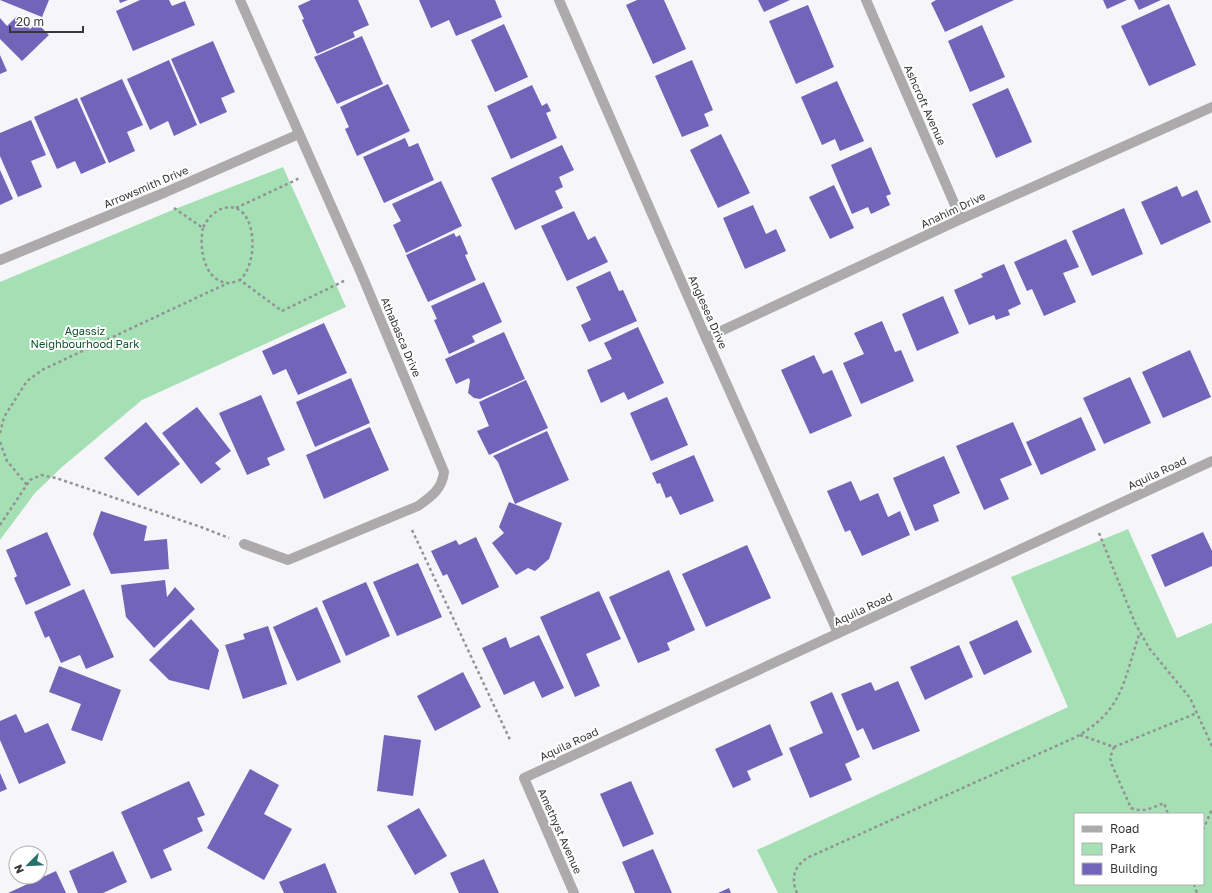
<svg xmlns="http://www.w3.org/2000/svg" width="1212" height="893" font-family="'Golos Text',sans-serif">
<rect width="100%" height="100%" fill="#f6f5f9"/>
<g fill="#a5e0b4" fill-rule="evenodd">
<polygon points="283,167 346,307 142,400 62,467 35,493 0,540 0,282 175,209"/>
<path d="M1128,529L1177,638L1212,623V893H778L757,850L1068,707L1011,577ZM1075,814H1203V884H1075Z"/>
</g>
<g fill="#7264b8">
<polygon points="0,0 49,0 42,17"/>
<polygon points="119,0 128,0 120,3"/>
<polygon points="140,0 169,0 172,6 185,1 195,25 133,51 116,11"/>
<polygon points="311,0 358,0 369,25 353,32 355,37 317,54 302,20 304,19 298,6"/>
<polygon points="419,0 495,0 502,17 456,36 449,20 431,28"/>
<polygon points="637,0 664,0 686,49 653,64 626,5"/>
<polygon points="758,0 790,0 764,12"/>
<polygon points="936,0 1014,0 945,32 931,3"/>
<polygon points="1103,0 1127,0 1107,9"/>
<polygon points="1134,0 1161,0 1139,10"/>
<polygon points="1169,4 1196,65 1149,86 1121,26"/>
<polygon points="808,5 834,67 796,84 769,21"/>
<polygon points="17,16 30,29 37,23 49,35 22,61 0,39 0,18 7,26"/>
<polygon points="504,24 528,77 495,92 471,40"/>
<polygon points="982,25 1005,77 970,92 948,41"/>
<polygon points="362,36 383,84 337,104 314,57"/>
<polygon points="213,41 235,92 221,98 227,112 200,124 171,59"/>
<polygon points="0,55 7,71 0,74"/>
<polygon points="169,60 197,125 174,136 168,121 150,130 127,79"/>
<polygon points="692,60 713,110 704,114 709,126 682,137 655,76"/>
<polygon points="122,79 143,125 127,132 135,151 109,163 80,98"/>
<polygon points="837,81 864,141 840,151 835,139 822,145 801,97"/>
<polygon points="388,84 410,131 357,156 345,129 349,127 340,107"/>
<polygon points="532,85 542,106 547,103 551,111 546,113 557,138 511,159 487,106"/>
<polygon points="1008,88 1032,142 996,158 972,104"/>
<polygon points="77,98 106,163 81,174 75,161 57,169 34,117"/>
<polygon points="31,120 46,155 31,161 42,187 18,197 0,156 0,133"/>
<polygon points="721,134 750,193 718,208 690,150"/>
<polygon points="405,138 409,147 418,143 434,180 384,203 363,157"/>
<polygon points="562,145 574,170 559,177 563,187 555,191 563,208 515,230 491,178"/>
<polygon points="871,147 891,194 886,196 890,205 871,214 868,207 852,214 831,165"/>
<polygon points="0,170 13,199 0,205"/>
<polygon points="441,181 462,226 406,253 393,225 401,221 392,204"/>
<polygon points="834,185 854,228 830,239 809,197"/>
<polygon points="1177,186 1182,197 1197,190 1211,222 1161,245 1141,202"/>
<polygon points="753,205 766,234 776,229 786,251 745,269 723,218"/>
<polygon points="1124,208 1143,254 1092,276 1072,231"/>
<polygon points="574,211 588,240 595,236 608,262 567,281 541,226"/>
<polygon points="454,233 456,237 460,235 468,254 465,255 476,280 428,302 406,255"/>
<polygon points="1066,239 1079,267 1063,273 1076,302 1044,316 1032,289 1027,291 1014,262"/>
<polygon points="1004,264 1021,304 1008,310 1010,315 996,320 994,315 969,325 954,290 983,277 981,274"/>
<polygon points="610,271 619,291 623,290 637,321 589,342 581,325 591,320 576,287"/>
<polygon points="484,282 502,322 472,336 475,342 449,354 434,320 437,319 431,306"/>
<polygon points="943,296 959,333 917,351 902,314"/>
<polygon points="882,321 895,352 901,350 914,381 861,404 843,363 864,354 854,333"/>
<polygon points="324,323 347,373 298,395 286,369 273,375 262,351"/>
<polygon points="638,327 664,383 628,400 624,392 601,403 587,370 612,359 604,343"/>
<polygon points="504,332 525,379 480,399 474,398 468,393 470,381 469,378 456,384 445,359"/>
<polygon points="1190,350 1211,397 1163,418 1142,372"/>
<polygon points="814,355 823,374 832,370 852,416 810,434 781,370"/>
<polygon points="1130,377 1151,423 1104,444 1083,398"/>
<polygon points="351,378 370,423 315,447 296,402"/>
<polygon points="526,380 548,428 489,455 477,431 489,426 479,402"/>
<polygon points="261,395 285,450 267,458 270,465 247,475 219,413"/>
<polygon points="667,397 688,445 651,461 630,413"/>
<polygon points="197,407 231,451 215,463 221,469 201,484 162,433"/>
<polygon points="1081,417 1096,450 1041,475 1026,442"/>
<polygon points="146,422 180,464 138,496 104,458"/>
<polygon points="1013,422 1032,465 1000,479 1009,499 984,510 956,446"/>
<polygon points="370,427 389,470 324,499 306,455"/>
<polygon points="547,431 569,480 515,504 498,462 493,456"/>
<polygon points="694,455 714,501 680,515 671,496 666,498 660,483 657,484 652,473"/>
<polygon points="944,456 960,493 933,505 939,521 915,531 893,478"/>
<polygon points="851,481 860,501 878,493 888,517 900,511 910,535 862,556 850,530 845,532 827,491"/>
<polygon points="509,502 562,523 549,559 535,571 528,568 516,575 492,543 504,533 499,527"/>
<polygon points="101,511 147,526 144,541 167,539 169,569 111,574 93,534"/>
<polygon points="47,532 71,585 26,605 14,578 17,576 6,550"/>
<polygon points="1203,532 1212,551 1212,566 1165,587 1151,555"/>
<polygon points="476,537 499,587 462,605 447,574 443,576 431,551 456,540 459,545"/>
<polygon points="747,545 771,598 706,627 682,574"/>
<polygon points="418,563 442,617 397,636 373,582"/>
<polygon points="669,570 695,630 667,643 670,650 638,663 609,597"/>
<polygon points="165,580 167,597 175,587 195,609 154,648 126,617 121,585"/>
<polygon points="366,582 390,636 346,656 322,601"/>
<polygon points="84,589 114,657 86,669 80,655 61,663 49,636 45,638 34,612"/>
<polygon points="599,591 621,639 586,654 600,686 575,697 540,617"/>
<polygon points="317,607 341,662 297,681 273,627"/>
<polygon points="191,619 219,650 209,690 169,680 149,660"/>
<polygon points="1017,620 1032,652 984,675 969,642"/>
<polygon points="268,626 287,684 243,699 225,645 245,639 243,634"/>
<polygon points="539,635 564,688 542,698 534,681 504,695 482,648 506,637 510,648"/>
<polygon points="959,645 973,677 925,700 910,667"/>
<polygon points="59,666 121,690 102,741 71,730 81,704 49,692"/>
<polygon points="463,672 481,707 435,731 417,696"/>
<polygon points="898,681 920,731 873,750 863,728 857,731 841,694 871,682 875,691"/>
<polygon points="832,692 860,757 845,764 852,780 810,798 789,748 823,733 810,702"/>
<polygon points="16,714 25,733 48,723 66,763 19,784 0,740 0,721"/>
<polygon points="770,724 783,755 747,771 751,780 733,788 715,749"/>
<polygon points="384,735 421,740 413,796 377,791"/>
<polygon points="250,769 279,785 264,814 292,829 264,880 207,848"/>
<polygon points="0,773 7,789 0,792"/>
<polygon points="189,781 205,815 197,818 203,831 163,850 172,870 151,879 121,812"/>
<polygon points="631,781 654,834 623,847 600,794"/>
<polygon points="419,808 447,856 415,875 387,826"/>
<polygon points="653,849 672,893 635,893 622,862"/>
<polygon points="113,851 127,882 103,893 78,893 69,871"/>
<polygon points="484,859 499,893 459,893 450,873"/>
<polygon points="325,863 337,893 284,893 279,882"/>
<polygon points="56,871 66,893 8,893"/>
<polygon points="729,888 731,893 718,893"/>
</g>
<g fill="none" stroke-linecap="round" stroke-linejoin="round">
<g stroke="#939395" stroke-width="2.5" stroke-dasharray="3 3" stroke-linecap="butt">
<path d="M174,208L203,228C207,219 211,215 219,210C255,193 262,259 240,280L282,311L346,280"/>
<polyline points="236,208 300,178"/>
<path d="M203,228C199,246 203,281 228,283C232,283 237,281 240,280"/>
<polyline points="0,433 4,417 27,381 42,370 228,283"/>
<polyline points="0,442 7,461 27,485"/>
<polyline points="0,525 30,480 41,475 56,478 201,527 229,538"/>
<polyline points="412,530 511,742"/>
<polyline points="1099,533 1135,623 1149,648 1190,698 1212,746"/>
<path d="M1080,735L1114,747L1110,758L1112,765L1131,808C1143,813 1152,808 1164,803L1168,814"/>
<polyline points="1114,747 1197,713"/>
<polyline points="1203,830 1212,809"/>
<polyline points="1194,884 1197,893"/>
<path d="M797,893C790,877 795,865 809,857L1074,738C1124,711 1123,681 1140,632"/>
</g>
<g stroke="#acaaaa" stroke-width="10">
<path d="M240,0L361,273L444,472C442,489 432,496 418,506L288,560L244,544"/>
<polyline points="559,0 706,338 838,633"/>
<polyline points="866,0 961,219"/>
<polyline points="0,260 166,192 299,134"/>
<polyline points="706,338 961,219 1212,107"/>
<polyline points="574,893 524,778 1212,461"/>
</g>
</g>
<g text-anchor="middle" stroke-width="4" stroke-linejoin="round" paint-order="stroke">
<g font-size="11" fill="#373738" stroke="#fff">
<text transform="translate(925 105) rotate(66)" y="4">Ashcroft Avenue</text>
<text transform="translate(146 187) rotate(-23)" y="4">Arrowsmith Drive</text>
<text transform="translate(953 210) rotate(-25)" y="4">Anahim Drive</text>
<text transform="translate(708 312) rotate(66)" y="4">Anglesea Drive</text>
<text transform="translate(401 337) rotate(67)" y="4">Athabasca Drive</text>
<text transform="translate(1157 473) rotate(-25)" y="4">Aquila Road</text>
<text transform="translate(863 609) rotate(-25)" y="4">Aquila Road</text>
<text transform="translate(569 744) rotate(-25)" y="4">Aquila Road</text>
<text transform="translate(560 831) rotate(66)" y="4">Amethyst Avenue</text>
</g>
<g font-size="11" fill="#0e532a" stroke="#fff">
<text x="85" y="335">Agassiz<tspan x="85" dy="13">Neighbourhood Park</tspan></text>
</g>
</g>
<rect x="1074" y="813" width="130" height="72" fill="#ffffff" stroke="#afafaf"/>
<rect x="1082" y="826" width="20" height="6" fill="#acaaaa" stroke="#afafaf"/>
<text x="1110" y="833" font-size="12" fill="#373738">Road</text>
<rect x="1082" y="843" width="20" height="12" fill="#a5e0b4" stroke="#afafaf"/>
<text x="1110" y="853" font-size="12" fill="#373738">Park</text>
<rect x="1082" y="863" width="20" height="12" fill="#7264b8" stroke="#afafaf"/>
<text x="1110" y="873" font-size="12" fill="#373738">Building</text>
<g transform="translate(28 865) rotate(246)"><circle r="19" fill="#ffffff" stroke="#afafaf"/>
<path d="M0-3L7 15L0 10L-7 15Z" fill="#26706a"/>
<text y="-6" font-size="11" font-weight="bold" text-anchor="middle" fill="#373738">N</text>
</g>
<path d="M10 26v6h73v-6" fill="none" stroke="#373738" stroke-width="2"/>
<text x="16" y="26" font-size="12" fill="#373738" stroke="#ffffff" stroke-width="3" paint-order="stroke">20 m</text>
</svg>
